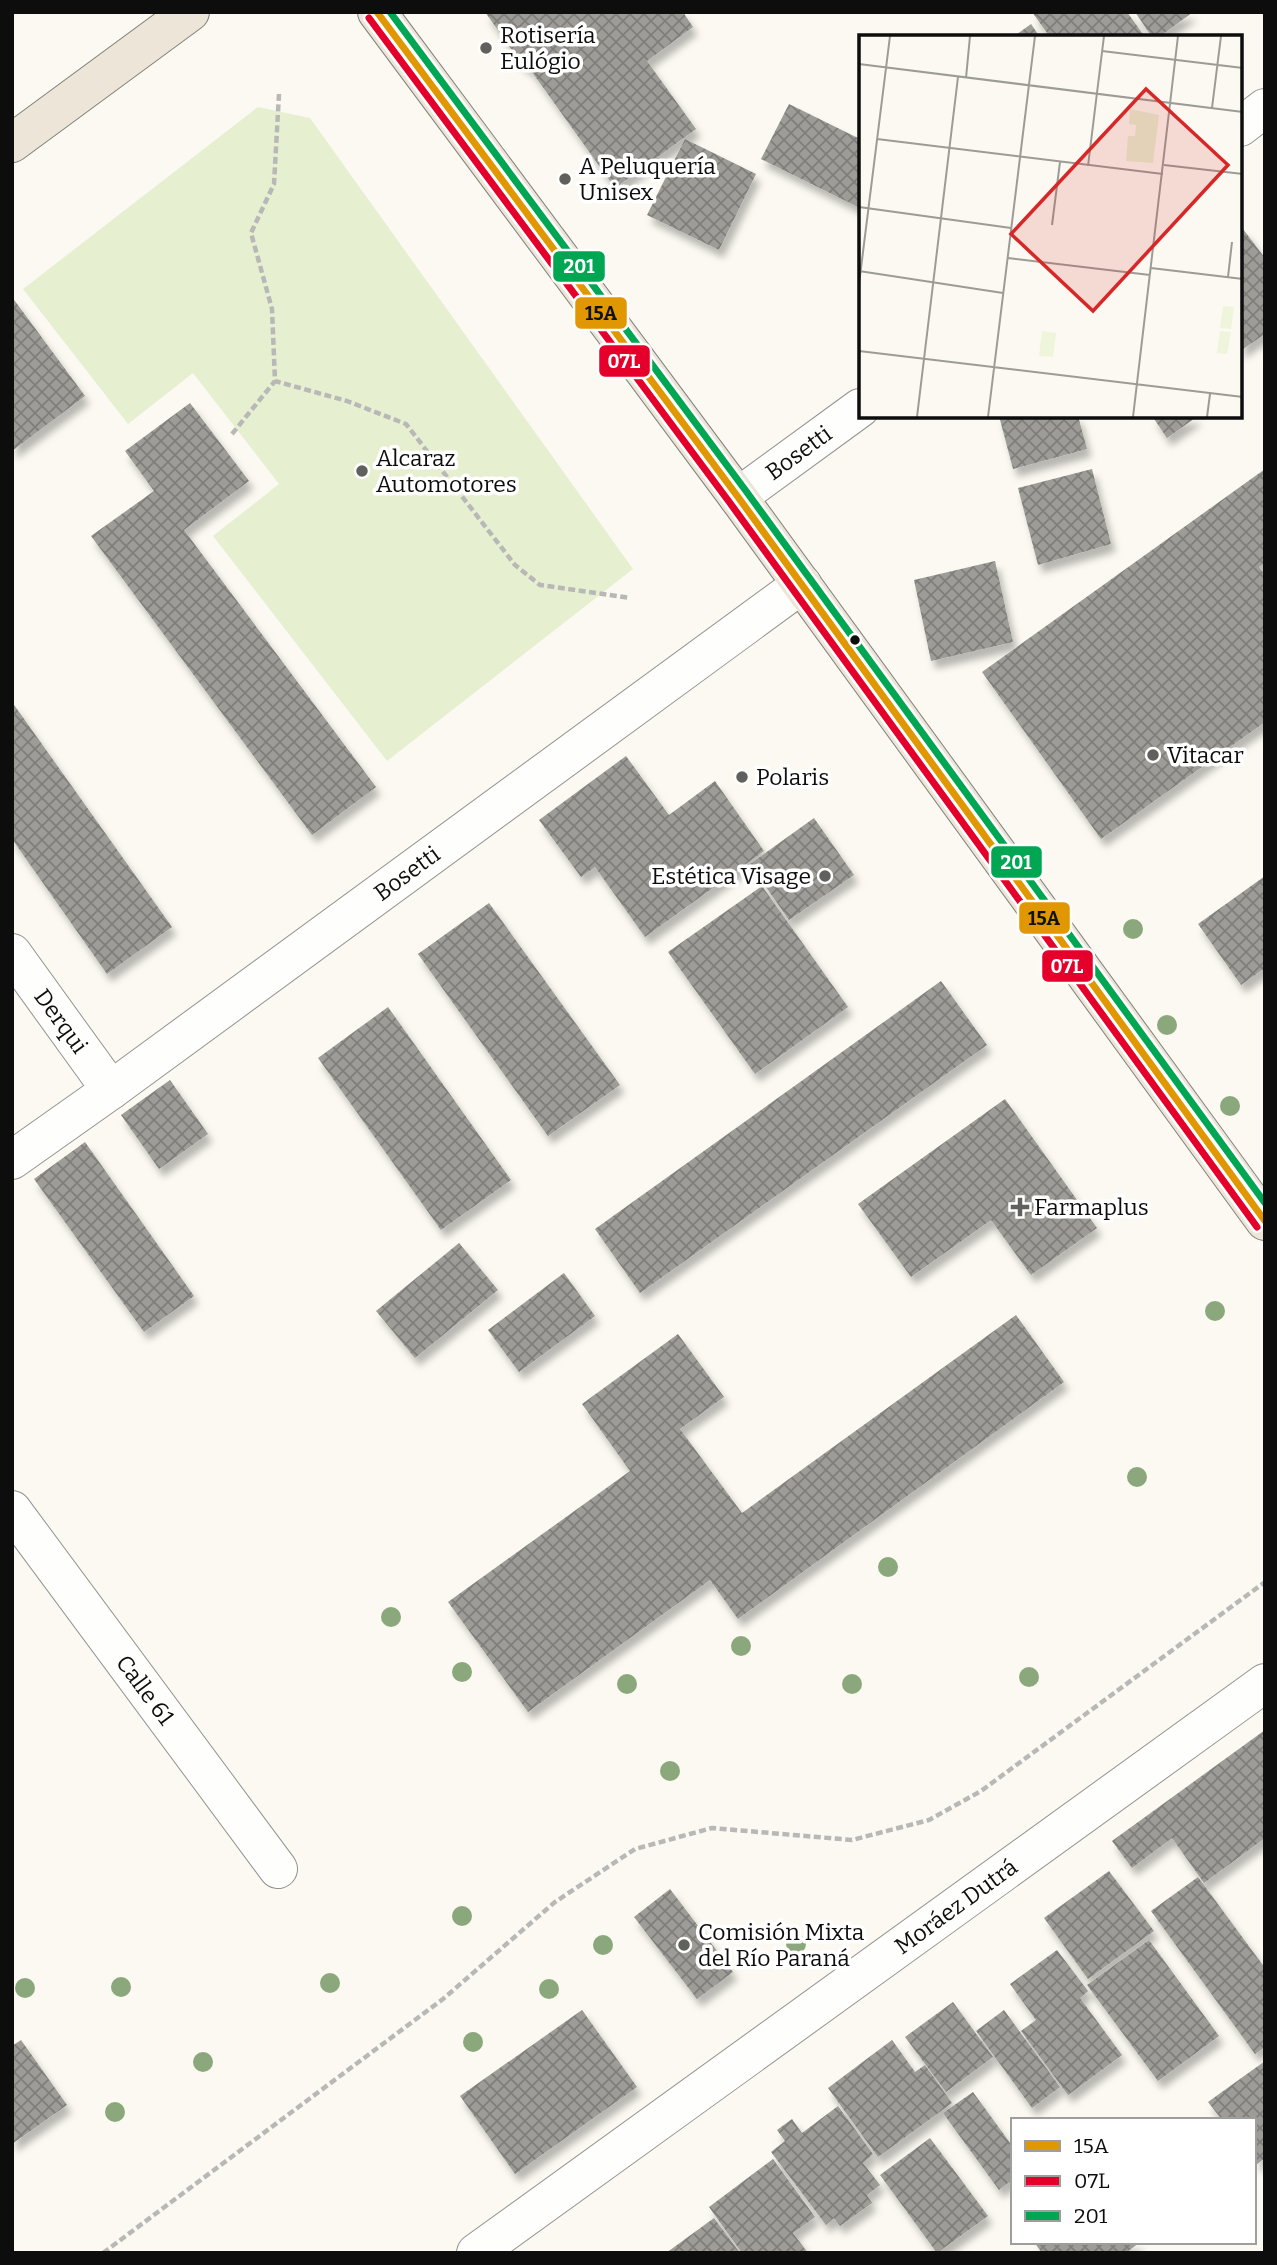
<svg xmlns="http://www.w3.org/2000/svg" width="1277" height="2265" font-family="Bitter,serif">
<defs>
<pattern id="building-cross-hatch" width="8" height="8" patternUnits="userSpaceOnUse" patternTransform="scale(1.75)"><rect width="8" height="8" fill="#9e9c97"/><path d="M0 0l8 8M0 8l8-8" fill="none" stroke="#7f7e7a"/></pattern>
<filter id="shadow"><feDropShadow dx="4.5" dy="8" stdDeviation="3.5" flood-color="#0004"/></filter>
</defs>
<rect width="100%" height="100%" fill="#fbf9f1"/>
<polygon fill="#e6f0d1" points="258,107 310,118 633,569 387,761 213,536 279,484 193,373 128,424 23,289"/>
<g fill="url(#building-cross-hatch)" filter="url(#shadow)">
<polygon points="485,12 683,12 693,27 647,61 696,129 615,188 527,65 524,67"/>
<polygon points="1032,12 1127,12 1145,37 1050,37"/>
<polygon points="1135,12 1193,12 1159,37 1152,37"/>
<polygon points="1031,24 1040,37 1013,37"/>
<polygon points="789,104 860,139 860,208 761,159"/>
<polygon points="685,139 756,174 719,250 647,215"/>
<polygon points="1243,229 1265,258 1265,334 1240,351 1240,231"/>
<polygon points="12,297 85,396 12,451"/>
<polygon points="190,403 249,481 184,530 376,787 312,835 91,536 154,491 125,451"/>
<polygon points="999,416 1078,416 1087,449 1013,469"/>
<polygon points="1152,416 1198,416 1167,438"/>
<polygon points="1092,469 1111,544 1038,565 1018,488"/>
<polygon points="1265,469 1265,563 1259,567 1265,575 1265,722 1101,839 982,672"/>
<polygon points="995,561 1013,642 931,661 914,580"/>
<polygon points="12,702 172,927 107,974 12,839"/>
<polygon points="626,756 669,815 715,781 764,851 645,937 595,867 581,877 539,820"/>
<polygon points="814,818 854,875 789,920 750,864"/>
<polygon points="1265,876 1265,973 1262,970 1241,985 1198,924"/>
<polygon points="762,886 848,1007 755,1074 668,952"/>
<polygon points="489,903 620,1085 548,1136 418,954"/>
<polygon points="941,981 987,1045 640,1293 595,1229"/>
<polygon points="388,1007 511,1180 441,1230 318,1058"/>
<polygon points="170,1080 208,1134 159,1169 121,1115"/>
<polygon points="1005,1099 1097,1228 1031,1275 991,1220 911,1277 858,1204"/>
<polygon points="85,1142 194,1296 144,1332 34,1179"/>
<polygon points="459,1243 498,1290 415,1358 376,1311"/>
<polygon points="564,1273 595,1316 519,1372 488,1330"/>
<polygon points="1016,1315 1064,1382 738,1619 710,1580 528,1712 448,1602 630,1471 582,1404 678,1334 724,1397 680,1429 742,1513"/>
<polygon points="1265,1730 1265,1838 1204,1883 1172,1838 1132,1868 1112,1841"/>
<polygon points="1109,1871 1154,1931 1088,1979 1044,1918"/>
<polygon points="1198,1877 1265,1968 1265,2047 1255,2054 1151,1911"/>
<polygon points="670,1889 733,1972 697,1999 634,1917"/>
<polygon points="1149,1940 1219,2036 1158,2081 1087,1985"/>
<polygon points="1057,1950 1088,1991 1080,1998 1122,2055 1068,2095 1021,2031 1036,2020 1010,1984"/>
<polygon points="953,2002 993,2057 946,2092 905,2037"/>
<polygon points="582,2010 637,2087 515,2174 460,2096"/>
<polygon points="1004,2010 1060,2087 1032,2108 976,2031"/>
<polygon points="21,2040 67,2105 12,2144 12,2046"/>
<polygon points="892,2040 915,2072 925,2065 952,2103 878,2157 828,2088"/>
<polygon points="1265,2061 1265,2158 1256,2165 1254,2120 1222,2120 1208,2102"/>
<polygon points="973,2092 1013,2147 1013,2179 999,2190 943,2113"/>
<polygon points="838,2106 873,2154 863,2163 880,2185 867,2195 872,2203 840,2226 834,2218 826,2225 771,2152 785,2141 777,2130 792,2119 802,2133"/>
<polygon points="930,2138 988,2216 937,2253 880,2175"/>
<polygon points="773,2159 815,2217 793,2233 808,2253 742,2253 709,2207"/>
<polygon points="714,2218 740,2253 666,2253"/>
<polygon points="1034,2242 1140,2242 1126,2253 1042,2253"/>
</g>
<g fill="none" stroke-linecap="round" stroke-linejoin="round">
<defs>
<g id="minor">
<polyline points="1240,127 1265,108"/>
<path id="s1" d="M738,497L860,408"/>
<path id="s2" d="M12,953L111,1090"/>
<path id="s3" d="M12,1160L111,1090L802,584"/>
<path id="s4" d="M12,1510L278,1869"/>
<path id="s5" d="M476,2253L1265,1683"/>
</g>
<g id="major">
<polyline points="377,12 738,497 1265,1221"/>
<polyline points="12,143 190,12"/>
</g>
</defs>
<use href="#minor" stroke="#949390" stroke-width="40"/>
<use href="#major" stroke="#81817d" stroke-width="40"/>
<g stroke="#b8b8b6" stroke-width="4.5" stroke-dasharray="7 3.5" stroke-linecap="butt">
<polyline points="279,94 274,184 251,233 272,309 275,381 347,401 406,424 515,565 540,585 630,598"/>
<polyline points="232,434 275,381"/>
<polyline points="103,2253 443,1999 555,1902 635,1849 712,1828 852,1840 929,1820 981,1791 1265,1582"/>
</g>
<use href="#minor" stroke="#fefefd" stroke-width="38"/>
<use href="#major" stroke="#ede6d8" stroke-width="38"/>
<defs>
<polyline id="bus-1" points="377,12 738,497 1265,1221"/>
<polyline id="bus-2" points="369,18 730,503 1257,1227"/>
<polyline id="bus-3" points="390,12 746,491 1265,1203"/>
</defs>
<use href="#bus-1" stroke="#fff" stroke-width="12"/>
<use href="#bus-2" stroke="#fff" stroke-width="12"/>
<use href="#bus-3" stroke="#fff" stroke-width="12"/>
<use href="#bus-1" stroke="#e09701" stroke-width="7"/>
<use href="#bus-2" stroke="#e4002b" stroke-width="7"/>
<use href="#bus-3" stroke="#00a651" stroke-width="7"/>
</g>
<g fill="#8ba87c">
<circle cx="1133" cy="929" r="10"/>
<circle cx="1167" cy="1025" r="10"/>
<circle cx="1230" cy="1106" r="10"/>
<circle cx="1215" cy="1311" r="10"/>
<circle cx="1137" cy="1477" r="10"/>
<circle cx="888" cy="1567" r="10"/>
<circle cx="391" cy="1617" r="10"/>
<circle cx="741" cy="1646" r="10"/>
<circle cx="462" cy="1672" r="10"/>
<circle cx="1029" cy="1677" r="10"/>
<circle cx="627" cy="1684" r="10"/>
<circle cx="852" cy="1684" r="10"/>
<circle cx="670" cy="1771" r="10"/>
<circle cx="462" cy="1916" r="10"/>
<circle cx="796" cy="1944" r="10"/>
<circle cx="603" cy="1945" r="10"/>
<circle cx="330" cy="1983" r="10"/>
<circle cx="121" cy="1987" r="10"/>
<circle cx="25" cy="1988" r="10"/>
<circle cx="549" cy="1989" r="10"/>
<circle cx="473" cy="2042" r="10"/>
<circle cx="203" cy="2062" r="10"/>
<circle cx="115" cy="2112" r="10"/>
</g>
<g fill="#60605d" stroke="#fff" stroke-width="2.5">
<circle cx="486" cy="48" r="7"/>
<circle cx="565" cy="179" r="7"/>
<circle cx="362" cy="471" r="7"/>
<circle cx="1153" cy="755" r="7"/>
<circle cx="742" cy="777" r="7"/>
<circle cx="825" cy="876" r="7"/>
<path d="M1016.5 1196.5h7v7h7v7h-7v7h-7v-7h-7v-7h7z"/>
<circle cx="684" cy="1945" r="7"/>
</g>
<circle fill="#0d0d0d" stroke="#fff" stroke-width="2.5" cx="855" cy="640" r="6"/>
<g text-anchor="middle" stroke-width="7" stroke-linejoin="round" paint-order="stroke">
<g font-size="23" fill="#0d0d0d" stroke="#fff" text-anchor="start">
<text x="500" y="43">Rotisería<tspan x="500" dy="26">Eulógio</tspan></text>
<text x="579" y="174">A Peluquería<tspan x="579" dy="26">Unisex</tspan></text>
<text x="376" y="466">Alcaraz<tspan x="376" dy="26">Automotores</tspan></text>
<text x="1167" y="763">Vitacar</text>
<text x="756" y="785">Polaris</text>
<text x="811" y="884" text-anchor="end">Estética Visage</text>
<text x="1034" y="1215">Farmaplus</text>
<text x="698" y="1940">Comisión Mixta<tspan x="698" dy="26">del Río Paraná</tspan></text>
</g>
<g font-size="23" fill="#0d0d0d" stroke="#fff">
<text dy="8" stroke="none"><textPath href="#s1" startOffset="75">Bosetti</textPath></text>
<text dy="8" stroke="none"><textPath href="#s3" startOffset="488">Bosetti</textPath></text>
<text dy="8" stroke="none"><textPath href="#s2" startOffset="84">Derqui</textPath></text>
<text dy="8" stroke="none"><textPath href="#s4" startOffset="224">Calle 61</textPath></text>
<text dy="8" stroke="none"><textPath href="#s5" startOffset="592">Moráez Dutrá</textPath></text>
</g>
</g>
<g transform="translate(859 35)">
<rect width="383" height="383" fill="#fbf9f1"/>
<path d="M271,74L300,80L294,128L267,126L269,101H276L277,90L270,89Z" fill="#e6f0d1"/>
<path d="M364,271L375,272L372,294L361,293ZM183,296L197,298L194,322L180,321ZM361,296L372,297L368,319L358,318Z" fill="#eff5db"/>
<path fill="none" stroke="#9c9b96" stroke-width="2" d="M243,16L384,33M0,29L384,77M107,43L111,1M353,73L362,1M18,104L304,139M305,130L384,139M229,131L245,1M0,172L152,193M193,190L201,127M149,223L291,240M292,233L384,244M0,236L144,258M369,242L373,207M0,249L31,1M0,316L384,362M58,382L99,42M129,382L176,1M274,382L319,1M348,382L351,359"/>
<path fill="#d62828" fill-opacity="0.15" stroke="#d62828" stroke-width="3.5" d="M287,54L369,130L234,276L152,199Z"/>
<rect width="383" height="383" fill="none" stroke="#0d0d0d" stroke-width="3.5"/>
</g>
<g stroke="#fff" stroke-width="2.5">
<rect x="552" y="250" width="54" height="33" rx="7" fill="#00a651"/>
<rect x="574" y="296" width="54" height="34" rx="7" fill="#e09701"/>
<rect x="598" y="344" width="53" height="34" rx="7" fill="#e4002b"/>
<rect x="990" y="845" width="53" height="34" rx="7" fill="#00a651"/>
<rect x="1018" y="901" width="53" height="34" rx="7" fill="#e09701"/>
<rect x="1041" y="949" width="53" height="34" rx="7" fill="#e4002b"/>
</g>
<g font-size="19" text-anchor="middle" font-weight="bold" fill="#fff">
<text x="579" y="273">201</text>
<text x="624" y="368">07L</text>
<text x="1016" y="869">201</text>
<text x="1067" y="973">07L</text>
</g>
<g font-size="19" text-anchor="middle" font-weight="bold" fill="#111">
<text x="601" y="320">15A</text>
<text x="1044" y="925">15A</text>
</g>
<rect width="1277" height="2265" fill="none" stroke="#0d0d0d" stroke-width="28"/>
<rect x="1011" y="2118" width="245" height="126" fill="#ffffff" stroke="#9e9e9e" stroke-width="2"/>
<rect x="1025" y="2141" width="35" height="10" fill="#e09701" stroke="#9e9e9e" stroke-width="2"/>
<text x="1074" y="2153" font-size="21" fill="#0d0d0d">15A</text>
<rect x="1025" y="2176" width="35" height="10" fill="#e4002b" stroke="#9e9e9e" stroke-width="2"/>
<text x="1074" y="2188" font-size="21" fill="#0d0d0d">07L</text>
<rect x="1025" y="2211" width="35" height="10" fill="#00a651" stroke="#9e9e9e" stroke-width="2"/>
<text x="1074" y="2223" font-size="21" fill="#0d0d0d">201</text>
</svg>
